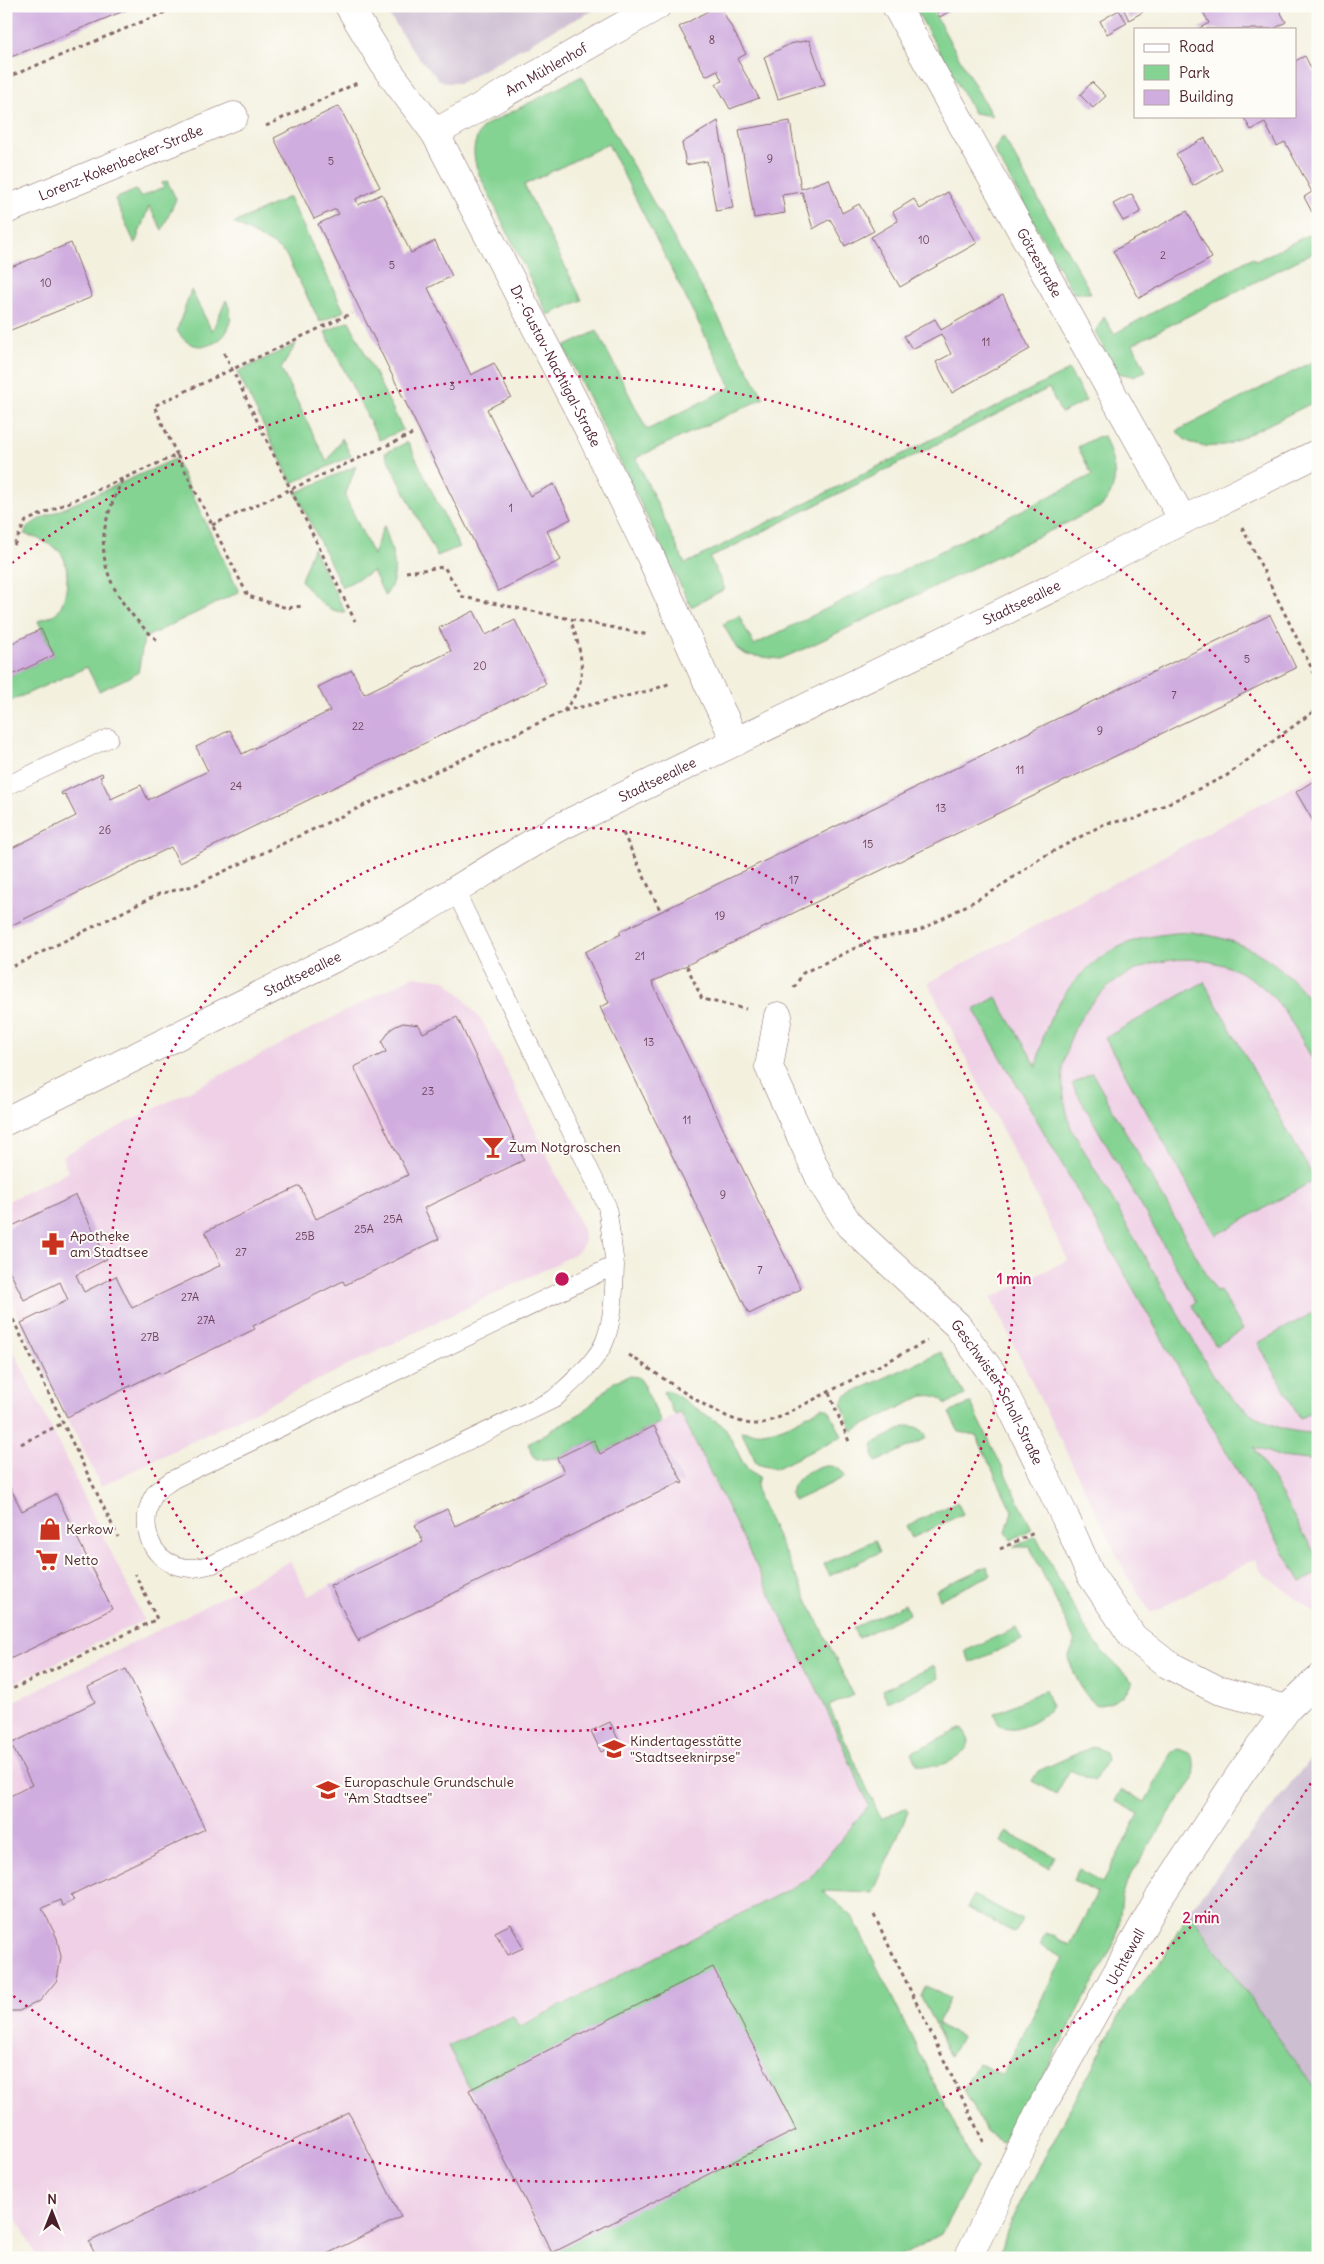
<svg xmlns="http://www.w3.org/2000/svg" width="1324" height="2264" font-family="Delius,sans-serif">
<rect width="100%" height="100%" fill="#fdfcf7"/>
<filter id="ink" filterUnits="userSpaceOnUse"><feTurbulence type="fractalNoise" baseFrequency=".02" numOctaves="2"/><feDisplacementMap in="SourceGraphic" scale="10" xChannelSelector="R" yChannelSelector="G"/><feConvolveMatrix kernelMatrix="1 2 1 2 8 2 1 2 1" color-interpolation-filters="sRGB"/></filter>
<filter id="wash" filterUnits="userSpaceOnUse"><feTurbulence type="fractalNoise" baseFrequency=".0096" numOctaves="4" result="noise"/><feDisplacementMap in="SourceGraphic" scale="20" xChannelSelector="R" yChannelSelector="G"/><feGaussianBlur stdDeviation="1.12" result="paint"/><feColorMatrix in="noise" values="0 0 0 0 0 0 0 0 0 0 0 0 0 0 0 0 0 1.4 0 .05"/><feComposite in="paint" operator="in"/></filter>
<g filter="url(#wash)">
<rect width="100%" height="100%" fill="#f3f0de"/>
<g fill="#efd0e6">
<polygon points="1318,773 1318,1615 1261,1572 1255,1559 1151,1613 1127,1576 991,1298 1068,1260 928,983"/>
<polygon points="414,976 445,980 460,994 484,1024 583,1230 584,1243 579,1251 554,1265 101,1486 6,1292 6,1202 68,1172 62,1156"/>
<polygon points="6,1335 144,1620 6,1687"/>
<polygon points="681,1413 819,1693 869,1805 809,1879 518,2027 513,2016 469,2090 555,2258 37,2258 6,2196 6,1705 173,1623 290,1561 308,1596 333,1584 334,1585 423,1542 415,1525 447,1509 456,1526 564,1472 557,1458 594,1440 600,1454"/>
</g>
<g fill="#cdbed2">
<polygon points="383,6 603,6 557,28 460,83 447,83 438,79 414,52"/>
<polygon points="1318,1749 1318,2094 1189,1911"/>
</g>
<g fill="#84d393" stroke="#67795f">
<polygon points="914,6 930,6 992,116 974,113"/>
<path d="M582,76L764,398L636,458L685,564L1069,370L1086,401L1061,413L1049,388L710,558L725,589L691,607L564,347L597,331L647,430L731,387L608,144L524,185L582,300L548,315L478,172C472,153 472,142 484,126Z"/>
<polygon points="1003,136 1091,293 1073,293 994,150"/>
<polygon points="167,181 176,199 162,230 149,206 135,244 115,199 136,190 140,197 164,187 162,183"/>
<polygon points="289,197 344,311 320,322 286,255 274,245 234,223"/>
<polygon points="1318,230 1318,250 1133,344 1146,371 1133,376 1117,373 1095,332 1104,317 1114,334 1253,257 1256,261"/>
<path d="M191,290L212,331L226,300C246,339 194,364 177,330Z"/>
<polygon points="349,321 403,430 379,440 325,332"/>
<polygon points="296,344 281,369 327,462 342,438 351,456 292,483 237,372"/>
<path d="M1318,359V400L1229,444C1209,448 1190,449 1177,431Z"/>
<path d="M1104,436C1114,462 1122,484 1102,506L806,648L780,659L747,655L737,649L723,624L739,616L754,645L1092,475L1078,447L1097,437Z"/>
<polygon points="408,442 459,547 437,556 385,453"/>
<path d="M175,459L239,592L144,638L138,673L99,691L87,667L6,703V678L54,655L38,621C43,619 51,617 56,613C68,602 72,563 59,551C49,543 36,537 24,534L28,527L38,520Z"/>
<path d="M356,466L345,496L373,555L384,525C391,549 403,574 385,596L373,571L342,587L296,493Z"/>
<path d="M313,548L345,612C324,612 313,595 301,580Z"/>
<path d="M1190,932C1234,938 1269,953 1299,987C1306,995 1315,1006 1318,1016C1321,1027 1318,1056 1318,1069C1302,1042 1289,1011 1266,990C1197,928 1088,965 1066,1053C1059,1078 1064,1103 1071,1128L1214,1377C1242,1413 1271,1433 1318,1433V1461L1281,1457L1254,1447L1318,1559V1573L1301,1582L974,1010L996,997L1037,1067C1043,1011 1081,958 1136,940C1154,935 1172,933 1190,932Z"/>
<polygon points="1204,982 1315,1180 1216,1235 1105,1038"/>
<polygon points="1092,1073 1216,1291 1220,1290 1243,1330 1216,1346 1192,1305 1196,1302 1072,1084"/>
<polygon points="1318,1310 1318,1409 1300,1418 1258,1343"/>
<path d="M941,1352L965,1395L946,1404C939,1395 934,1395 923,1396L852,1431L842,1404L845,1396Z"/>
<polygon points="629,1376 638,1377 641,1380 661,1422 600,1454 594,1440 557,1458 536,1460 528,1444 583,1412 615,1381"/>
<polygon points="668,1390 725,1427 742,1461 750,1472 759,1477 756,1485 759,1499 853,1695 829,1706 881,1819 905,1808 908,1812 873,1893 823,1891 852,1916 976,2168 941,2234 898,2258 555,2258 448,2046 513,2016 519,2027 809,1879 869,1805 819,1693 681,1413 675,1415 663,1392"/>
<polygon points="971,1403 1032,1529 1011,1540 1006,1532 1012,1511 976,1435 959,1432 949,1413"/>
<path d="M823,1407L829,1410L842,1436L775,1469L757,1464L741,1431C775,1437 794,1421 823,1407Z"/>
<path d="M907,1426C917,1426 923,1429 927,1438L876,1462L873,1454L874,1443Z"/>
<path d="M826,1466C835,1466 841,1468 845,1477L794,1501L790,1493C795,1476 810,1469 826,1466Z"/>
<polygon points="957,1502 963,1514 912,1538 906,1526"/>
<path d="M1036,1536L1083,1625L1101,1650L1133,1682C1128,1696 1111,1705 1097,1705C1082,1696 1075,1674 1068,1659L1075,1641L1030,1547H1014Z"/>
<polygon points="875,1540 880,1552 829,1576 824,1564"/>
<polygon points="987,1566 991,1575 940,1599 936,1590"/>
<polygon points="905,1604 909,1614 858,1638 853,1628"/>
<polygon points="1016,1628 1022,1640 970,1663 965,1651"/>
<polygon points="934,1666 939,1678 888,1702 882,1690"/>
<path d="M1045,1690L1051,1705C1049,1716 1025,1727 1015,1729C1009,1730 1003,1728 999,1725L994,1714Z"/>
<path d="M963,1728L969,1741C966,1759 934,1772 917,1764L912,1752Z"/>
<polygon points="1094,1746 1105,1752 1107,1760 1094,1781 1070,1770 1056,1794 1032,1781 1038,1771"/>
<polygon points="1179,1749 1191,1754 1195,1766 1194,1779 1170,1812 1127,1881 1122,1898 1117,1938 1013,2133 1003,2141 985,2131 964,2088 978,2063 1002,2075 1063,1958 1039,1945 1046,1933 1070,1945 1097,1893 1073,1880 1079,1869 1103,1882 1139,1814 1115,1801 1121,1790 1145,1802 1172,1751"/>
<polygon points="1006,1832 1055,1856 1049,1868 1001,1842"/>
<polygon points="974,1895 1022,1920 1015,1933 967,1908"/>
<polygon points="1189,1911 1318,2094 1318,2258 998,2258 1008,2226 1128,2000 1163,1959"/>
<polygon points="926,1986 950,1999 937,2024 961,2037 950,2057 921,1996"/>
</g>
<g id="blocks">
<g fill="#d0addf">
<polygon points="6,6 136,6 6,59"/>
<polygon points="717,6 720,6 746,54 737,59 759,98 730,109 716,84 722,81 717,70 706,76 679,27"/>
<polygon points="933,6 958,6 940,17"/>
<polygon points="1122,6 1153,6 1129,20"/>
<polygon points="1200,6 1277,6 1286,22 1274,29 1198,29 1209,23"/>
<polygon points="1119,10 1127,23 1107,34 1100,21"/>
<polygon points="809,40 825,84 778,99 764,57 790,44"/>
<polygon points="1305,56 1313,72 1318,72 1318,208 1312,212 1304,197 1312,192 1285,142 1277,146 1265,123 1251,130 1243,116 1295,116 1295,61"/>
<polygon points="1092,82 1106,96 1093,108 1080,95"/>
<polygon points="339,106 380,187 356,199 358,205 382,194 411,253 435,241 452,276 428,288 471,375 494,363 511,397 487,409 530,496 554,484 571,519 547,531 561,560 498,591 318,224 339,214 336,209 314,219 274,138"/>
<polygon points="718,121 733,208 716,211 707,161 686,165 682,143"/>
<polygon points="790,121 801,189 829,179 842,213 859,204 874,231 845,246 830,219 813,229 802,192 782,195 785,213 754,218 739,130"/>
<polygon points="1205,138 1222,170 1193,186 1176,154"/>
<polygon points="948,192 977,243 900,287 871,237 898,221 893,212 914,199 920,209"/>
<polygon points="1132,194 1141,212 1123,221 1113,204"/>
<polygon points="1187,211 1212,258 1139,298 1113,251"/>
<polygon points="71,243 92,297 6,332 6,269"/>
<polygon points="1003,295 1030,349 952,393 936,362 951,354 941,334 912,349 904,336 935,319 941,330"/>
<polygon points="474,611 486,635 515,620 546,684 179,863 171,847 6,928 6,851 76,816 65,794 62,795 61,793 102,773 103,776 100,777 111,799 141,785 148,800 208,771 196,747 230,730 242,754 330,711 318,687 352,670 364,694 451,651 439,628"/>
<polygon points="1270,615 1296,668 652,982 801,1289 749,1314 600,1007 609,1003 585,952 621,934 619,932 627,928"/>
<polygon points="41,629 54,655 6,678 6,646"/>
<polygon points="1318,778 1318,818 1313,821 1296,792"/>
<polygon points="457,1017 524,1160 424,1208 439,1239 345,1285 343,1281 253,1326 255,1329 161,1374 159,1372 67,1417 21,1323 68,1300 60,1282 24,1300 6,1264 6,1229 76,1195 107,1259 76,1275 84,1292 116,1276 132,1308 221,1265 205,1232 281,1195 300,1186 316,1219 408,1175 354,1067 386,1052 382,1042 391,1029 396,1026 403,1023 419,1025 423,1033"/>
<polygon points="654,1426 683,1483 681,1484 680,1482 360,1639 359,1642 330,1585 333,1584 333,1585 423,1542 415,1525 447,1509 455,1526 564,1472 557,1458 594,1440 600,1454"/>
<polygon points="10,1487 22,1511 56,1494 112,1609 6,1661 6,1490"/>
<polygon points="126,1669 205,1829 71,1895 74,1900 62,1906 60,1900 42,1908 57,1938 61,1957 57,1980 40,2001 19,2011 6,2011 6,1798 32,1785 11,1744 95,1702 88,1687"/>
<polygon points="610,1722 620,1743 601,1752 591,1731"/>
<polygon points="511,1924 523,1948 508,1955 495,1932"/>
<polygon points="713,1967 796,2130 552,2253 469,2090"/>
<polygon points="349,2113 401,2217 319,2258 97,2258 89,2242"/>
</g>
</g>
</g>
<g filter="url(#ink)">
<use href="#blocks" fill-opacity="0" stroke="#85686a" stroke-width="1"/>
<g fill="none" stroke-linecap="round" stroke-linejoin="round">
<defs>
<g id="service">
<polyline points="6,786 109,738"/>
<path d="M455,890L607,1206L615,1265L172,1480C167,1484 160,1488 156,1492C138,1517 146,1557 178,1566C190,1570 201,1567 213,1564L554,1399C571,1383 599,1360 606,1338C614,1314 614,1289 615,1265"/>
</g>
<g id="minor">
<path id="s1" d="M349,6L387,69L435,133L590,432L649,553L702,671L736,742"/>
<path id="s2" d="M896,6L1183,520"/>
<path id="s3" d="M435,133L657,6"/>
<path id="s4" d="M6,210L234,116"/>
<path id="s5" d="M778,1016L769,1067L822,1183L850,1226L957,1325L1000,1384L1065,1517L1090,1574L1133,1637L1167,1664L1218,1690L1287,1709"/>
<path id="s6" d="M6,1121L383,934C443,900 500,860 562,826L1054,587L1183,520L1318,453"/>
<path id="s7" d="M968,2258L1042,2106L1157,1901L1239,1776L1287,1709L1318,1679"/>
</g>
</defs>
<use href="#service" stroke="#85686a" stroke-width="19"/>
<use href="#minor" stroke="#85686a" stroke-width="29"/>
<g stroke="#85686a" stroke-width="3" stroke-dasharray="4 4" stroke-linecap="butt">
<polyline points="6,78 180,6"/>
<polyline points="266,126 357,83"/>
<polyline points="224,353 355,621"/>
<polyline points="177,455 154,406 352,313"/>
<path d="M122,480C115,497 106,515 104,534C99,578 127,614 157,640"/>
<polyline points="212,525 412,434"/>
<polyline points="1242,527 1317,679 1318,701"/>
<polyline points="14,545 26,521 177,455 248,596 287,608 302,606"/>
<polyline points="406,572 444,567 463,597 649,635"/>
<path d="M564,711C568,705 574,698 577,691C587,669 578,642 571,621"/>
<polyline points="623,833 661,912"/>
<polyline points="687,966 702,999 746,1009"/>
<polyline points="6,970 159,894 193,886 564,711 652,690 671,683"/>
<polyline points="794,988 803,973 874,939 919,931 995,890 1039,859 1106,823 1135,819 1226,776 1318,708"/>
<polyline points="6,1305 118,1537"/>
<path d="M629,1355C657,1373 726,1427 758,1424C765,1423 774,1419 780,1417L927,1341"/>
<polyline points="829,1393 850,1444"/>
<polyline points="21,1444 63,1423"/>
<polyline points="1000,1549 1036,1532"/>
<polyline points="6,1692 157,1619 135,1574"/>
<polyline points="874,1915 985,2145"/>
</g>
<use href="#service" stroke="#fff" stroke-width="18"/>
<use href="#minor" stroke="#fff" stroke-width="28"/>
</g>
</g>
<g fill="none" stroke="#c2185b" stroke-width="2.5" stroke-dasharray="2.5 5">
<circle cx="562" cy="1279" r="452"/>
<path d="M1315 1777A903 903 0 0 1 12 1995M12 563A903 903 0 0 1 1315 781"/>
</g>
<defs>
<symbol id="bar-bare" viewBox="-9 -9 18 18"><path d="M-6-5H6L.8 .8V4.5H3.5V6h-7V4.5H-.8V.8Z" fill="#c8321e" stroke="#fdfcf7" stroke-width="2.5" paint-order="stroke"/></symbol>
<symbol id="pharmacy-bare" viewBox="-9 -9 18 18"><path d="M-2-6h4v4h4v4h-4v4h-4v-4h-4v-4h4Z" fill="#c8321e" stroke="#fdfcf7" stroke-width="2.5" paint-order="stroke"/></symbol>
<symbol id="shop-bare" viewBox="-9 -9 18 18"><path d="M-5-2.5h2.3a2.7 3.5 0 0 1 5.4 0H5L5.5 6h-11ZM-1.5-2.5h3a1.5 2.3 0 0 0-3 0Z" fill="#c8321e" stroke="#fdfcf7" stroke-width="2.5" paint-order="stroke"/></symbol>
<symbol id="supermarket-bare" viewBox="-9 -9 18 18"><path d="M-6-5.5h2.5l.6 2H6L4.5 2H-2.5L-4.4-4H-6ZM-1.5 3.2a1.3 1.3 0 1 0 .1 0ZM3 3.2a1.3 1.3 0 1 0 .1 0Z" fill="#c8321e" stroke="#fdfcf7" stroke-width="2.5" paint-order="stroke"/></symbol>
<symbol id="school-bare" viewBox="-9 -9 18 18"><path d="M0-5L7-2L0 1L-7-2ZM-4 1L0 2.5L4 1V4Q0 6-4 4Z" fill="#c8321e" stroke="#fdfcf7" stroke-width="2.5" paint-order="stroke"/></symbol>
</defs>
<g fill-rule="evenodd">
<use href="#bar-bare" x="477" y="1131" width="32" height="32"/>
<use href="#pharmacy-bare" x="37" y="1228" width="32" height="32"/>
<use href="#shop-bare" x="34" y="1513" width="32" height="32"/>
<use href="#supermarket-bare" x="31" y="1544" width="32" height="32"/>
<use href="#school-bare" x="598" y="1733" width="32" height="32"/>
<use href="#school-bare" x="312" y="1774" width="32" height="32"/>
</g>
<g text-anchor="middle" stroke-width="4" stroke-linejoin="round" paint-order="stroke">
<g font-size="11" fill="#6c4258">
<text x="712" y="44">8</text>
<text x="770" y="163">9</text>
<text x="331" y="165">5</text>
<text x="924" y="244">10</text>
<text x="1163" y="259">2</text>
<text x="392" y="269">5</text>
<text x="46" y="287">10</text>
<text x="986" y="346">11</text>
<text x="452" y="390">3</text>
<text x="511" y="512">1</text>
<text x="1247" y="663">5</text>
<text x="480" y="670">20</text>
<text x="1174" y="699">7</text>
<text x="358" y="730">22</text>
<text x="1100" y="735">9</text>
<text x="1020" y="774">11</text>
<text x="236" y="790">24</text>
<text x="941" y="812">13</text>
<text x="105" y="834">26</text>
<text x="868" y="848">15</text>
<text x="794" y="884">17</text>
<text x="720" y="920">19</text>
<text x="640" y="960">21</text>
<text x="649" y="1046">13</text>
<text x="428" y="1095">23</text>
<text x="687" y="1124">11</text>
<text x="723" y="1199">9</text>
<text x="393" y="1223">25A</text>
<text x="364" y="1233">25A</text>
<text x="305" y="1240">25B</text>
<text x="241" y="1256">27</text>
<text x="760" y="1274">7</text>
<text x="190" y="1301">27A</text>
<text x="206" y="1324">27A</text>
<text x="150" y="1341">27B</text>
</g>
<g font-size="14" fill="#4a1f2b" stroke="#fdfcf7">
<text dy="5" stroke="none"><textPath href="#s3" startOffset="128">Am Mühlenhof</textPath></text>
<text dy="5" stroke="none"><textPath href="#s4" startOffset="124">Lorenz-Kokenbecker-Straße</textPath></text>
<text dy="5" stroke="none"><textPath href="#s2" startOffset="294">Götzestraße</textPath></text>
<text dy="5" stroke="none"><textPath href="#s1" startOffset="416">Dr.-Gustav-Nachtigal-Straße</textPath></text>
<text dy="5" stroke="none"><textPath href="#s6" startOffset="1141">Stadtseeallee</textPath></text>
<text dy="5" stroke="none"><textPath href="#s6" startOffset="736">Stadtseeallee</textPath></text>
<text dy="5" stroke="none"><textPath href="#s6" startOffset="331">Stadtseeallee</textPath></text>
<text dy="5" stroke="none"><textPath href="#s5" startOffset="455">Geschwister-Scholl-Straße</textPath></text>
<text dy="5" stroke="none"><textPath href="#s7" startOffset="340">Uchtewall</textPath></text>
</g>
<g font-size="14" fill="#4a1f2b" stroke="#fdfcf7" text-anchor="start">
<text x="509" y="1152">Zum Notgroschen</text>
<text x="70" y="1241">Apotheke<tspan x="70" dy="16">am Stadtsee</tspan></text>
<text x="66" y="1534">Kerkow</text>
<text x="64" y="1565">Netto</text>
<text x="630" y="1746">Kindertagesstätte<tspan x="630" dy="16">"Stadtseeknirpse"</tspan></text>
<text x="344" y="1787">Europaschule Grundschule<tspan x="344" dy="16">"Am Stadtsee"</tspan></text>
</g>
</g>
<circle cx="562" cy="1279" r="8" fill="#c2185b" stroke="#fdfcf7" stroke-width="2.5"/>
<g font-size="15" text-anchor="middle" font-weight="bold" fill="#c2185b" stroke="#fdfcf7" stroke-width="4" stroke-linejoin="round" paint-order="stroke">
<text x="1014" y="1284">1 min</text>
<text x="1201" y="1923">2 min</text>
</g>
<rect width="1324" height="2264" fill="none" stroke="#fdfcf7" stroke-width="25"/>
<rect x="1134" y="28" width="162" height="90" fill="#fdfcf7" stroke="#b5a4a5"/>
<rect x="1144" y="44" width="25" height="8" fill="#ffffff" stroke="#b5a4a5"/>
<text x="1179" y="52" font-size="15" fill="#4a1f2b">Road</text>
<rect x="1144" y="65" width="25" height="15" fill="#84d393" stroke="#b5a4a5"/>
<text x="1179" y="78" font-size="15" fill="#4a1f2b">Park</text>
<rect x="1144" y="90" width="25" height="15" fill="#d0addf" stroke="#b5a4a5"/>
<text x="1179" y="102" font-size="15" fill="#4a1f2b">Building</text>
<g transform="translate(52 2212)" stroke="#fdfcf7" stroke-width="4" paint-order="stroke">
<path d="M0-4L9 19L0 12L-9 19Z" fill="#4a1f2b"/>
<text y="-8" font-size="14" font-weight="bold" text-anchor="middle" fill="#4a1f2b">N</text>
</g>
</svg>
